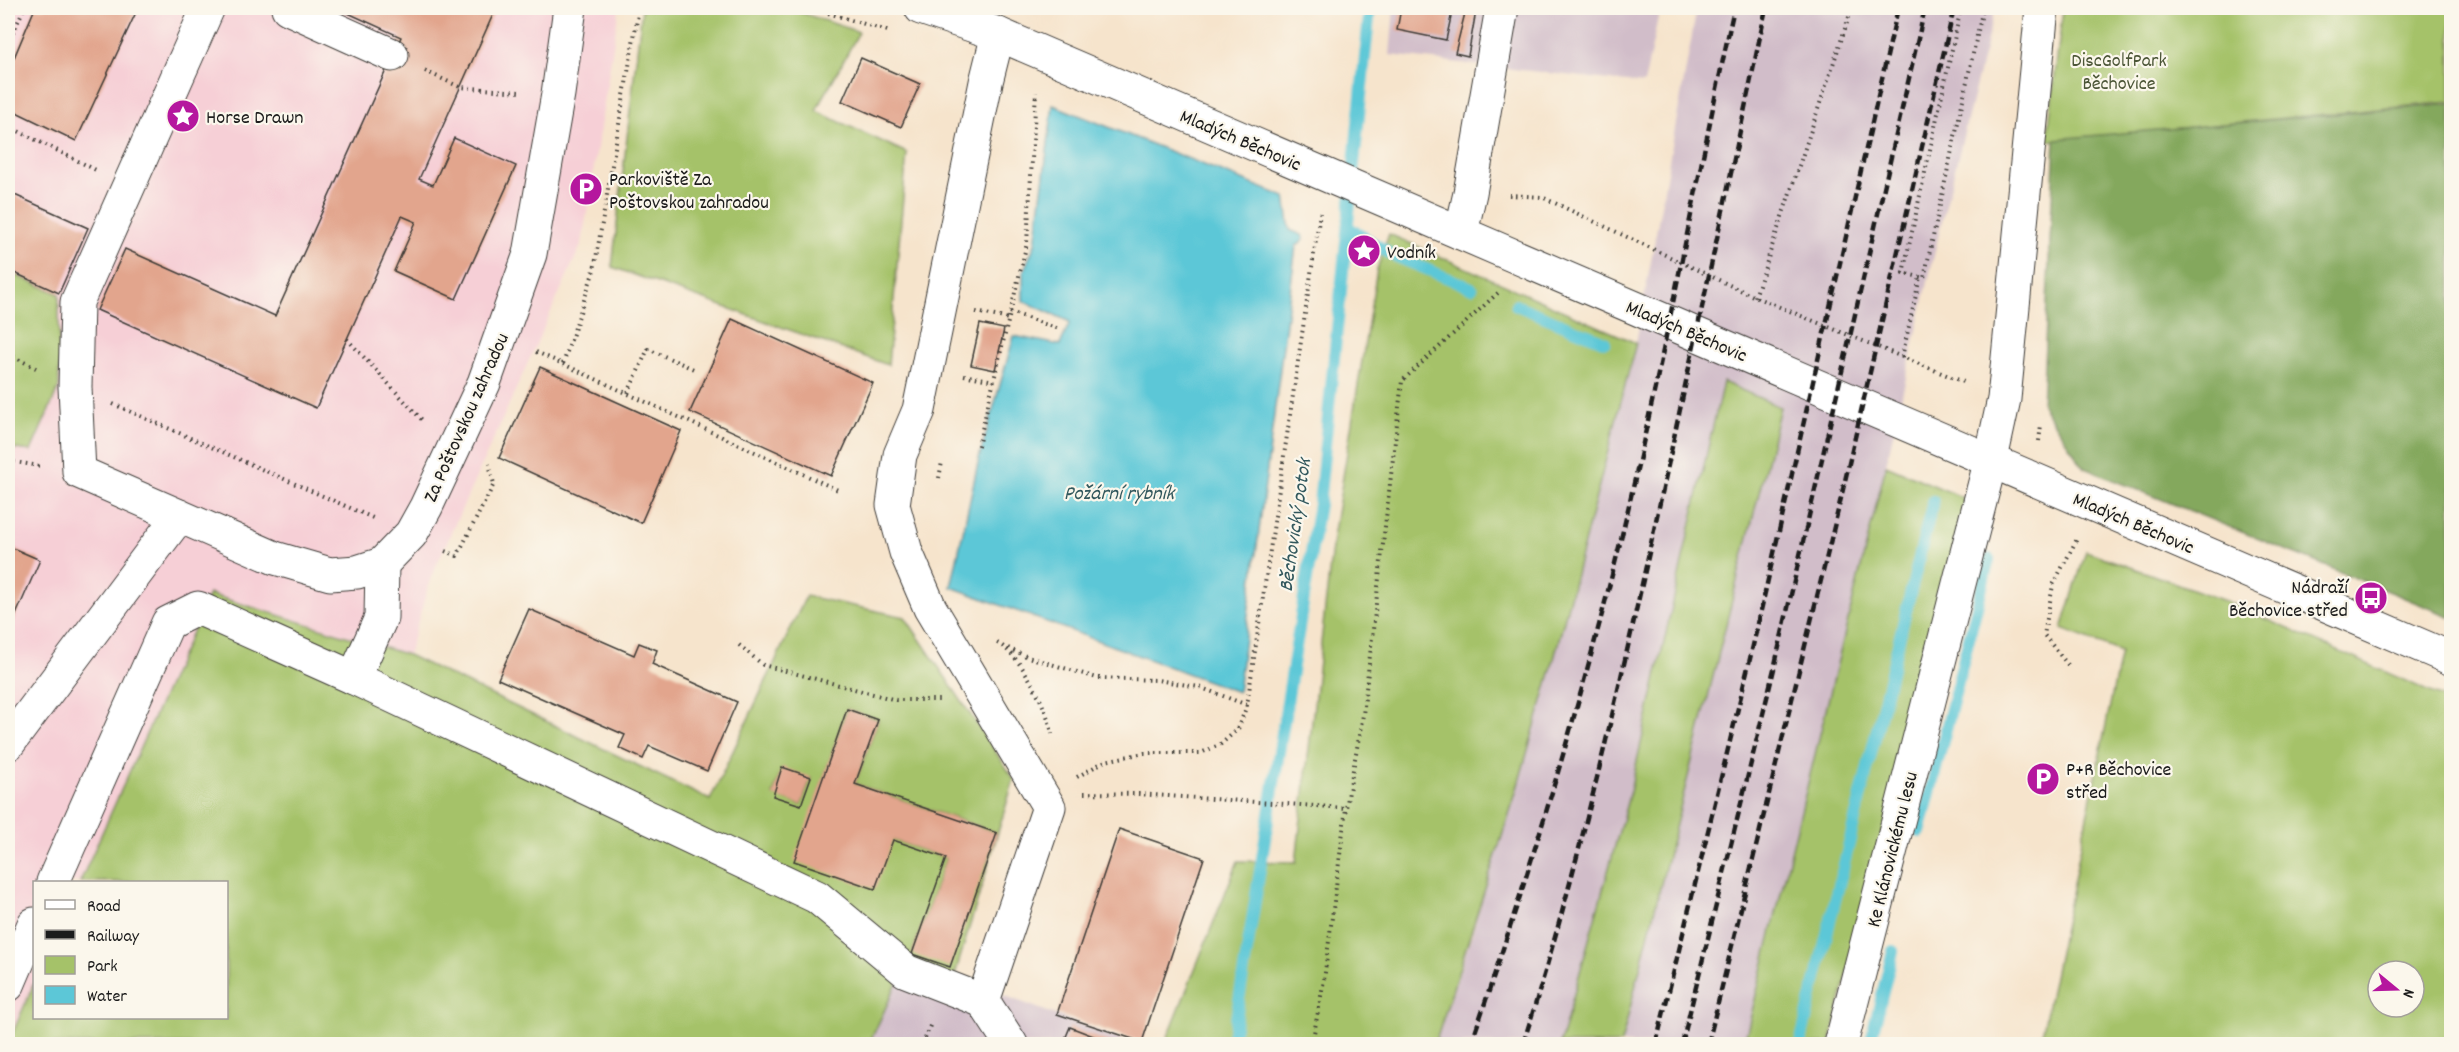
<svg xmlns="http://www.w3.org/2000/svg" width="2459" height="1052" font-family="Dekko,sans-serif">
<rect width="100%" height="100%" fill="#fbf7ec"/>
<filter id="ink" filterUnits="userSpaceOnUse"><feTurbulence type="fractalNoise" baseFrequency=".0167" numOctaves="2"/><feDisplacementMap in="SourceGraphic" scale="12" xChannelSelector="R" yChannelSelector="G"/><feConvolveMatrix kernelMatrix="1 2 1 2 8 2 1 2 1" color-interpolation-filters="sRGB"/></filter>
<filter id="wash" filterUnits="userSpaceOnUse"><feTurbulence type="fractalNoise" baseFrequency=".008" numOctaves="4" result="noise"/><feDisplacementMap in="SourceGraphic" scale="24" xChannelSelector="R" yChannelSelector="G"/><feGaussianBlur stdDeviation="1.35" result="paint"/><feColorMatrix in="noise" values="0 0 0 0 0 0 0 0 0 0 0 0 0 0 0 0 0 1.4 0 .05"/><feComposite in="paint" operator="in"/></filter>
<g filter="url(#wash)">
<rect width="100%" height="100%" fill="#f6e4cc"/>
<polygon fill="#f6cfd6" points="8,8 619,8 582,243 431,577 408,655 209,594 80,882 34,882 34,983 8,1043 8,448 31,451 59,294 8,272"/>
<g fill="#d1bdc9">
<polygon points="1394,8 1660,8 1644,84 1390,55"/>
<polygon points="1697,8 1995,8 1940,229 1886,465 1744,1044 1621,1044 1780,408 1723,382 1630,792 1560,1044 1435,1044 1472,934 1554,659 1636,343"/>
<polygon points="907,960 1003,995 1132,1044 869,1044"/>
</g>
<g fill="#a5c269" stroke="#606f42" stroke-width="1.5" fill-rule="evenodd">
<polygon points="642,8 787,8 859,32 816,111 907,153 888,365 612,267"/>
<polygon points="2063,8 2451,8 2451,102 2047,141"/>
<polygon points="1389,234 1636,343 1554,659 1514,799 1435,1044 1165,1044 1238,861 1296,862 1333,538 1377,269"/>
<polygon points="8,272 59,294 59,387 31,451 8,448"/>
<polygon points="1723,382 1780,407 1771,445 1621,1044 1560,1044 1630,792"/>
<polygon points="1886,465 1966,499 1830,1044 1744,1044"/>
<path d="M2086,551L2228,602L2451,701V1044H2040L2121,652L2062,629ZM2378,971H2414V1007H2378Z"/>
<path d="M209,594L408,655L710,800L806,596L905,617L1014,779L954,978L907,961L869,1044H8L34,983V1018H226V882H80ZM847,709L878,720L855,784L997,833L912,954L946,858L812,812ZM782,768L811,778L801,805L773,795Z"/>
</g>
<polygon fill="#84a85d" stroke="#50623c" stroke-width="1.5" points="2451,104 2451,617 2084,468 2042,405 2055,139"/>
<polygon fill="#5cc7d7" stroke="#3c727a" stroke-width="1.5" points="1053,105 1285,197 1290,230 1302,235 1304,239 1296,246 1238,692 951,587 979,458 1014,336 1060,345 1070,322 1023,301 1023,272 1035,244"/>
<g fill="none" stroke-linecap="round" stroke-linejoin="round">
<g stroke="#5cc7d7" stroke-width="12">
<polyline points="1348,227 1392,255 1472,288"/>
<polyline points="1516,305 1605,342"/>
<polyline points="1920,832 1989,559"/>
<polyline points="1232,1044 1319,504 1370,8"/>
<polyline points="1800,1044 1933,501"/>
<polyline points="1870,1044 1893,951"/>
</g>
</g>
<g id="blocks">
<g fill="#e2a58d">
<polygon points="35,8 138,8 76,141 8,108 8,72"/>
<polygon points="337,8 496,8 419,179 433,185 454,138 516,166 456,299 394,271 416,222 402,216 316,408 97,310 125,249 275,316 401,37"/>
<polygon points="1401,8 1453,8 1446,40 1397,30"/>
<polygon points="1466,9 1476,11 1468,56 1455,53"/>
<polygon points="861,58 920,84 901,127 842,101"/>
<polygon points="8,192 88,228 59,293 8,270"/>
<polygon points="732,319 873,383 831,476 690,412"/>
<polygon points="980,324 1004,329 995,370 971,365"/>
<polygon points="540,367 681,431 641,523 499,458"/>
<polygon points="8,546 40,560 8,633"/>
<polygon points="529,609 634,655 639,643 657,650 652,664 737,702 707,771 649,746 643,759 619,748 625,735 498,679"/>
<polygon points="847,709 878,720 855,784 997,833 950,967 912,954 946,858 893,840 875,889 794,861"/>
<polygon points="782,767 811,777 801,805 773,796"/>
<polygon points="1119,829 1204,858 1142,1042 1057,1014"/>
<polygon points="1070,1027 1114,1044 1063,1044"/>
</g>
</g>
</g>
<g filter="url(#ink)">
<use href="#blocks" fill-opacity="0" stroke="#3d3a36" stroke-width="1.5"/>
<g fill="none" stroke-linecap="round" stroke-linejoin="round">
<defs>
<g id="minor">
<polyline points="208,8 77,302 75,387 79,472 275,558 330,574 357,572 382,564 411,534 426,507 484,383 530,254 558,94 570,8"/>
<polyline points="288,8 392,55"/>
<polyline points="921,8 998,34 2452,659"/>
<polyline points="1461,233 1470,193 1502,8"/>
<polyline points="382,564 381,618 354,678 817,897 906,971 983,1001 1011,1044"/>
<polyline points="8,744 179,516"/>
<polyline points="53,882 168,623 198,608 354,678"/>
<polyline points="8,985 34,924"/>
<polyline points="983,1001 1049,807 930,608 906,552 893,505 900,455 919,410 986,82 998,34"/>
<polyline points="1841,1044 1991,459 2004,399 2042,8"/>
</g>
</defs>
<use href="#minor" stroke="#3d3a36" stroke-width="35"/>
<g stroke="#3d3a36" stroke-width="4" stroke-dasharray="1.5 4.5" stroke-linecap="butt">
<polyline points="811,8 891,32"/>
<polyline points="1961,8 1903,273 1924,278 1983,8"/>
<polyline points="8,24 10,21 16,24"/>
<polyline points="8,44 24,8"/>
<polyline points="425,71 460,87 519,92"/>
<polyline points="8,126 96,170"/>
<polyline points="1509,195 1542,197 1755,297 1966,383"/>
<polyline points="1755,297 1852,8"/>
<polyline points="976,312 1009,319"/>
<polyline points="1010,312 1059,329"/>
<polyline points="347,339 424,422"/>
<polyline points="536,352 563,364 594,270 639,8"/>
<polyline points="8,354 36,368"/>
<polyline points="1902,357 1920,277"/>
<polyline points="563,364 838,490"/>
<polyline points="964,375 994,381"/>
<polyline points="628,393 648,349 696,370"/>
<polyline points="113,404 373,518"/>
<polyline points="2039,441 2041,425"/>
<polyline points="978,446 1027,243 1036,92"/>
<polyline points="8,461 40,466"/>
<polyline points="939,478 942,462"/>
<polyline points="445,551 457,556 494,484 489,464"/>
<path d="M997,643C1020,653 1048,709 1052,734"/>
<polyline points="739,645 763,665 896,700 939,700"/>
<polyline points="1008,648 1028,657 1097,678 1157,680 1199,687 1247,705"/>
<polyline points="2068,665 2044,635 2053,585 2077,539"/>
<polyline points="1077,777 1105,761 1144,753 1201,753 1221,744 1238,729 1247,705 1320,213"/>
<polyline points="1084,793 1138,794 1346,808"/>
<polyline points="923,1044 931,1023"/>
<polyline points="1312,1044 1324,980 1346,808 1363,715 1402,381 1500,291"/>
</g>
<use href="#minor" stroke="#fff" stroke-width="33"/>
<g stroke="#1c1c1c" stroke-width="4.5" stroke-dasharray="9 4.5" stroke-linecap="butt">
<path d="M1471,1044C1528,878 1579,710 1621,539C1663,363 1696,184 1734,8"/>
<path d="M1523,1044C1581,861 1623,672 1664,484C1698,325 1733,166 1766,8"/>
<polyline points="1656,1044 1749,663 1898,8"/>
<polyline points="1682,1044 1774,669 1925,8"/>
<polyline points="1708,1044 1841,498 1954,8"/>
</g>
</g>
</g>
<defs>
<symbol id="sight-disc" viewBox="-11 -11 22 22"><circle r="9.5" fill="#b5179e" stroke="#fbf7ec"/><path d="M0-6L1.8-2.2L6-1.7L2.9 1.2L3.7 5.4L0 3.3L-3.7 5.4L-2.9 1.2L-6-1.7L-1.8-2.2Z" fill="#fff"/></symbol>
<symbol id="parking-disc" viewBox="-11 -11 22 22"><circle r="9.5" fill="#b5179e" stroke="#fbf7ec"/><path d="M-3.5-5.5H1a3.5 3.5 0 0 1 0 7H-1V5.5H-3.5ZM-1-3.4V-.6H.8a1.4 1.4 0 0 0 0-2.8Z" fill="#fff"/></symbol>
<symbol id="bus-disc" viewBox="-11 -11 22 22"><circle r="9.5" fill="#b5179e" stroke="#fbf7ec"/><path d="M-5-6H5V4H4V6H2V4H-2V6H-4V4H-5ZM-3.5-4V0h7V-4ZM-3.5 1.2v1.5H-2V1.2ZM2 1.2v1.5H3.5V1.2Z" fill="#fff"/></symbol>
</defs>
<g fill-rule="evenodd">
<use href="#sight-disc" x="164" y="97" width="38" height="38"/>
<use href="#parking-disc" x="567" y="170" width="38" height="38"/>
<use href="#sight-disc" x="1345" y="232" width="38" height="38"/>
<use href="#bus-disc" x="2352" y="579" width="38" height="38"/>
<use href="#parking-disc" x="2024" y="760" width="38" height="38"/>
</g>
<g text-anchor="middle" stroke-width="4.5" stroke-linejoin="round" paint-order="stroke">
<g font-size="20" fill="#4c5637" stroke="#fbf7ec">
<text x="2119" y="66">DiscGolfPark<tspan x="2119" dy="23">Běchovice</tspan></text>
</g>
<g font-size="20" fill="#1c1c1c" stroke="#fbf7ec" text-anchor="start">
<text x="206" y="123">Horse Drawn</text>
<text x="609" y="185">Parkoviště Za<tspan x="609" dy="23">Poštovskou zahradou</tspan></text>
<text x="1387" y="258">Vodník</text>
<text x="2348" y="593" text-anchor="end">Nádraží<tspan x="2348" dy="23">Běchovice střed</tspan></text>
<text x="2066" y="775">P+R Běchovice<tspan x="2066" dy="23">střed</tspan></text>
</g>
<g font-size="20" fill="#1c1c1c" stroke="#fbf7ec">
<text transform="translate(1241 139) rotate(23)" y="7">Mladých Běchovic</text>
<text transform="translate(1687 330) rotate(23)" y="7">Mladých Běchovic</text>
<text transform="translate(465 417) rotate(-66)" y="7">Za Poštovskou zahradou</text>
<text transform="translate(2134 522) rotate(23)" y="7">Mladých Běchovic</text>
<text transform="translate(1891 849) rotate(-76)" y="7">Ke Klánovickému lesu</text>
</g>
<g font-size="21" font-style="italic" fill="#32585d" stroke="#fbf7ec">
<text x="1119" y="499">Požární rybník</text>
<text transform="translate(1294 525) rotate(-82)" y="7">Běchovický potok</text>
</g>
</g>
<rect width="2459" height="1052" fill="none" stroke="#fbf7ec" stroke-width="30"/>
<rect x="33" y="881" width="195" height="138" fill="#fbf7ec" stroke="#a29f99" stroke-width="1.5"/>
<rect x="45" y="900" width="30" height="9" fill="#ffffff" stroke="#a29f99" stroke-width="1.5"/>
<text x="87" y="911" font-size="18" fill="#1c1c1c">Road</text>
<rect x="45" y="930" width="30" height="9" fill="#1c1c1c" stroke="#a29f99" stroke-width="1.5"/>
<text x="87" y="941" font-size="18" fill="#1c1c1c">Railway</text>
<rect x="45" y="956" width="30" height="18" fill="#a5c269" stroke="#a29f99" stroke-width="1.5"/>
<text x="87" y="971" font-size="18" fill="#1c1c1c">Park</text>
<rect x="45" y="986" width="30" height="18" fill="#5cc7d7" stroke="#a29f99" stroke-width="1.5"/>
<text x="87" y="1001" font-size="18" fill="#1c1c1c">Water</text>
<g transform="translate(2396 989) rotate(109)"><circle r="28" fill="#fbf7ec" stroke="#a29f99" stroke-width="1.5"/>
<path d="M0-4.5L10 22L0 15L-10 22Z" fill="#b5179e"/>
<text y="-9" font-size="16" font-weight="bold" text-anchor="middle" fill="#1c1c1c">N</text>
</g>
</svg>
